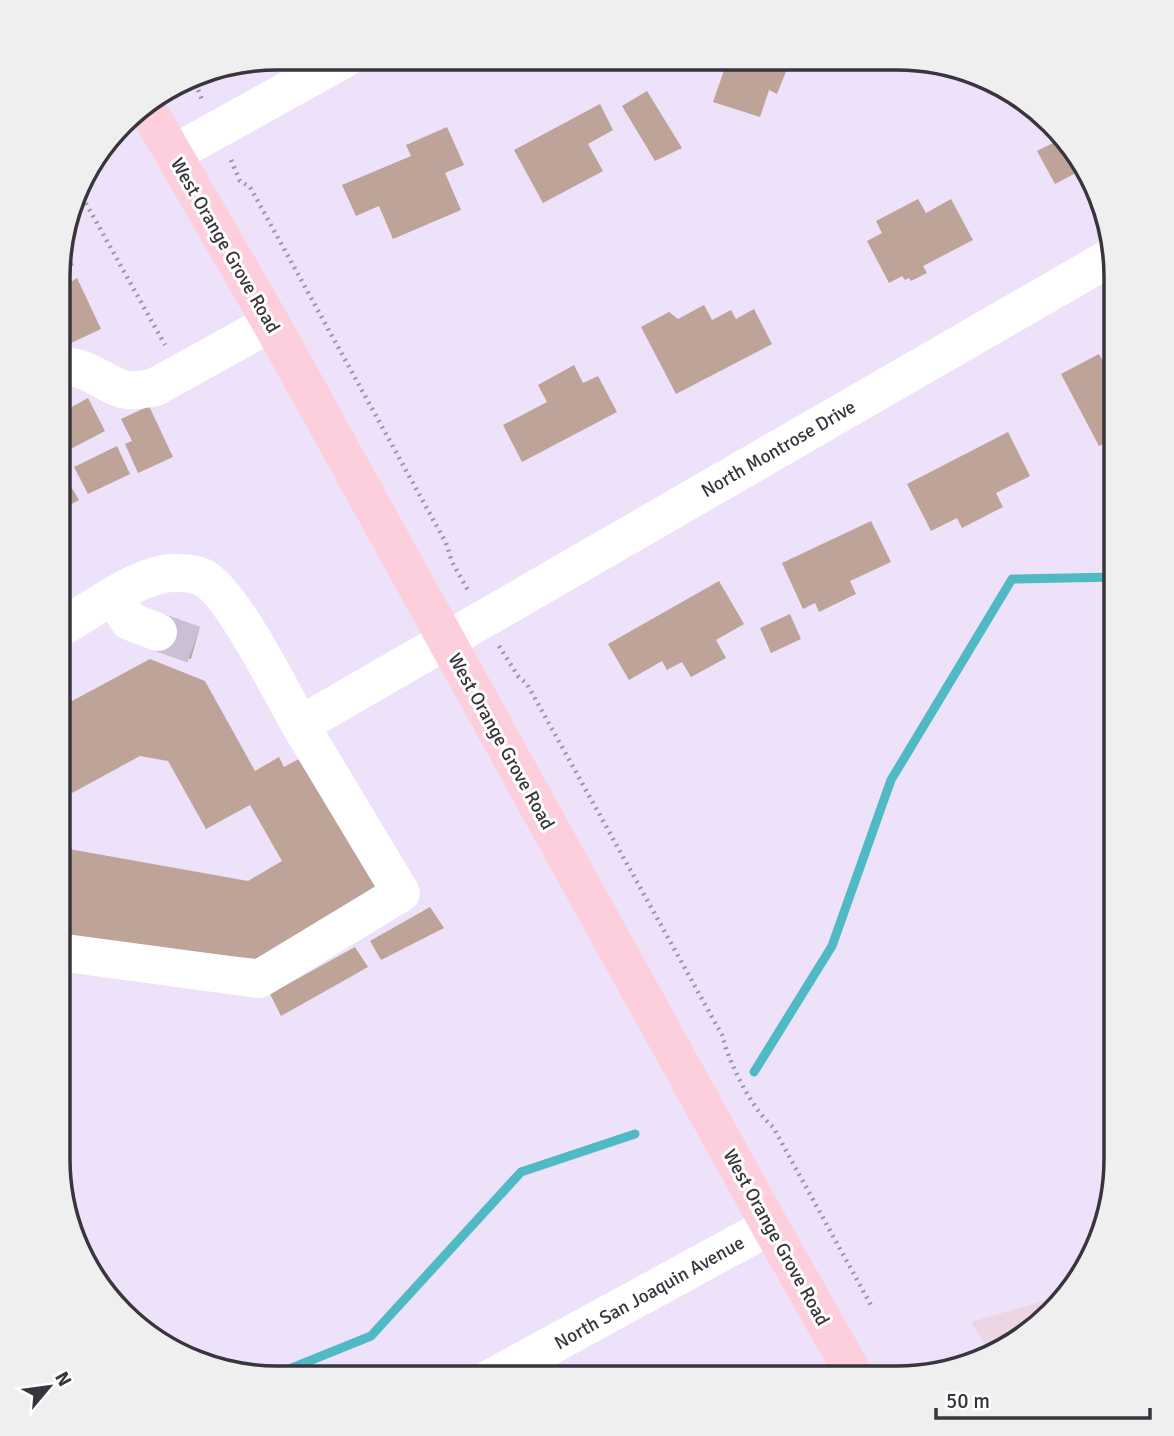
<svg xmlns="http://www.w3.org/2000/svg" width="1174" height="1436" font-family="Signika,sans-serif">
<rect width="100%" height="100%" fill="#eee2fa"/>
<polygon fill="#ecd6e4" points="1064,1295 1006,1349 990,1354 971,1322"/>
<g fill="none" stroke-linecap="round" stroke-linejoin="round">
<g stroke="#4fbac4" stroke-width="9">
<polyline points="754,1072 832,946 891,780 1012,579 1116,577"/>
<polyline points="267,1378 371,1336 521,1172 635,1134"/>
</g>
</g>
<g fill="#bda398">
<polygon points="728,59 791,59 777,94 769,90 760,117 713,102"/>
<polygon points="647,91 682,148 655,161 622,106"/>
<polygon points="600,104 613,130 588,144 603,171 543,203 514,150"/>
<polygon points="1047,126 1087,167 1055,184 1037,151 1055,142"/>
<polygon points="447,127 464,165 445,173 461,210 393,239 379,206 356,216 342,185 411,156 406,145"/>
<polygon points="918,199 926,213 951,199 973,240 923,266 927,273 911,281 909,278 905,280 902,276 889,283 867,241 882,233 876,221"/>
<polygon points="60,248 62,252 65,250 74,265 60,273"/>
<polygon points="77,278 101,329 67,345 60,325 60,311 63,310 60,304 60,289"/>
<polygon points="704,305 712,320 731,310 736,319 754,309 772,344 676,394 641,327 669,312 678,319"/>
<polygon points="1099,354 1112,377 1116,375 1116,437 1099,446 1061,374"/>
<polygon points="574,365 583,383 598,376 617,412 522,462 503,425 547,402 538,385"/>
<polygon points="88,398 105,431 63,453 59,446 59,414"/>
<polygon points="149,406 173,457 138,473 125,444 132,441 121,419"/>
<polygon points="1008,432 1030,476 996,493 1003,507 962,528 957,518 931,531 907,484"/>
<polygon points="117,446 130,474 88,494 74,467"/>
<polygon points="59,466 79,500 59,511"/>
<polygon points="871,521 891,562 850,581 856,594 819,612 815,603 803,609 782,563"/>
<polygon points="719,581 744,624 716,640 726,658 691,677 682,662 667,670 662,661 629,680 608,644"/>
<polygon points="790,614 801,639 771,653 760,628"/>
<polygon points="162,619 199,630 191,659 154,649"/>
<polygon points="150,659 205,681 255,771 279,757 284,767 310,753 386,888 258,959 58,938 58,847 248,881 282,861 250,805 206,829 168,761 140,756 72,793 59,768 59,708"/>
<polygon points="430,907 444,928 381,960 370,941"/>
<polygon points="355,947 368,967 281,1016 270,994"/>
</g>
<g fill="none" stroke-linecap="round" stroke-linejoin="round">
<polyline stroke="#cabfd4" stroke-width="38" stroke-dasharray="38 19" stroke-linecap="butt" points="158,632 195,645"/>
<g stroke="#9e95a7" stroke-width="4.5" stroke-dasharray="2 5" stroke-linecap="butt">
<polyline points="193,77 203,102"/>
<polyline points="231,160 240,181 250,187 446,543 452,562 469,592"/>
<polyline points="79,191 165,345"/>
<path d="M499,646L518,676L527,684L722,1035C729,1063 751,1108 773,1127L872,1307"/>
</g>
<g stroke="#fff" stroke-width="38">
<polyline points="173,154 346,58"/>
<path d="M59,366C87,366 98,380 122,389C132,392 144,389 155,387L271,323"/>
<polyline points="114,597 129,621 158,632"/>
<path d="M59,629C88,612 131,580 164,574C173,572 194,573 202,577C231,590 282,693 300,725"/>
<polyline points="58,952 259,979 401,893 300,725 1111,257"/>
<polyline points="491,1378 770,1226"/>
</g>
<polyline stroke="#fdcfdc" stroke-width="38" points="145,105 271,323 770,1226 856,1378"/>
</g>
<g text-anchor="middle" stroke-width="6" stroke-linejoin="round" paint-order="stroke">
<g font-size="19" fill="#39343d" stroke="#fff">
<text transform="translate(226 245) rotate(60)" y="7">West Orange Grove Road</text>
<text transform="translate(778 448) rotate(-30)" y="7">North Montrose Drive</text>
<text transform="translate(502 741) rotate(61)" y="7">West Orange Grove Road</text>
<text transform="translate(777 1237) rotate(61)" y="7">West Orange Grove Road</text>
<text transform="translate(649 1292) rotate(-29)" y="7">North San Joaquin Avenue</text>
</g>
</g>
<path d="M0 0H1174V1436H0ZM277 70H897A207 207 0 0 1 1104 277V1159A207 207 0 0 1 897 1366H277A207 207 0 0 1 70 1159V277A207 207 0 0 1 277 70Z" fill="#efefef" fill-rule="evenodd"/>
<path fill="none" stroke="#39343d" stroke-width="3.5" d="M277 70H897A207 207 0 0 1 1104 277V1159A207 207 0 0 1 897 1366H277A207 207 0 0 1 70 1159V277A207 207 0 0 1 277 70Z"/>
<g transform="translate(49 1387) rotate(61)" stroke="#ffffff" stroke-width="5" paint-order="stroke">
<path d="M0-5L12 26L0 18L-12 26Z" fill="#39343d"/>
<text y="-10" font-size="19" font-weight="bold" text-anchor="middle" fill="#39343d">N</text>
</g>
<path d="M936 1408v10h214v-10" fill="none" stroke="#39343d" stroke-width="3.5"/>
<text x="946" y="1408" font-size="21" fill="#39343d" stroke="#ffffff" stroke-width="5" paint-order="stroke">50 m</text>
</svg>
